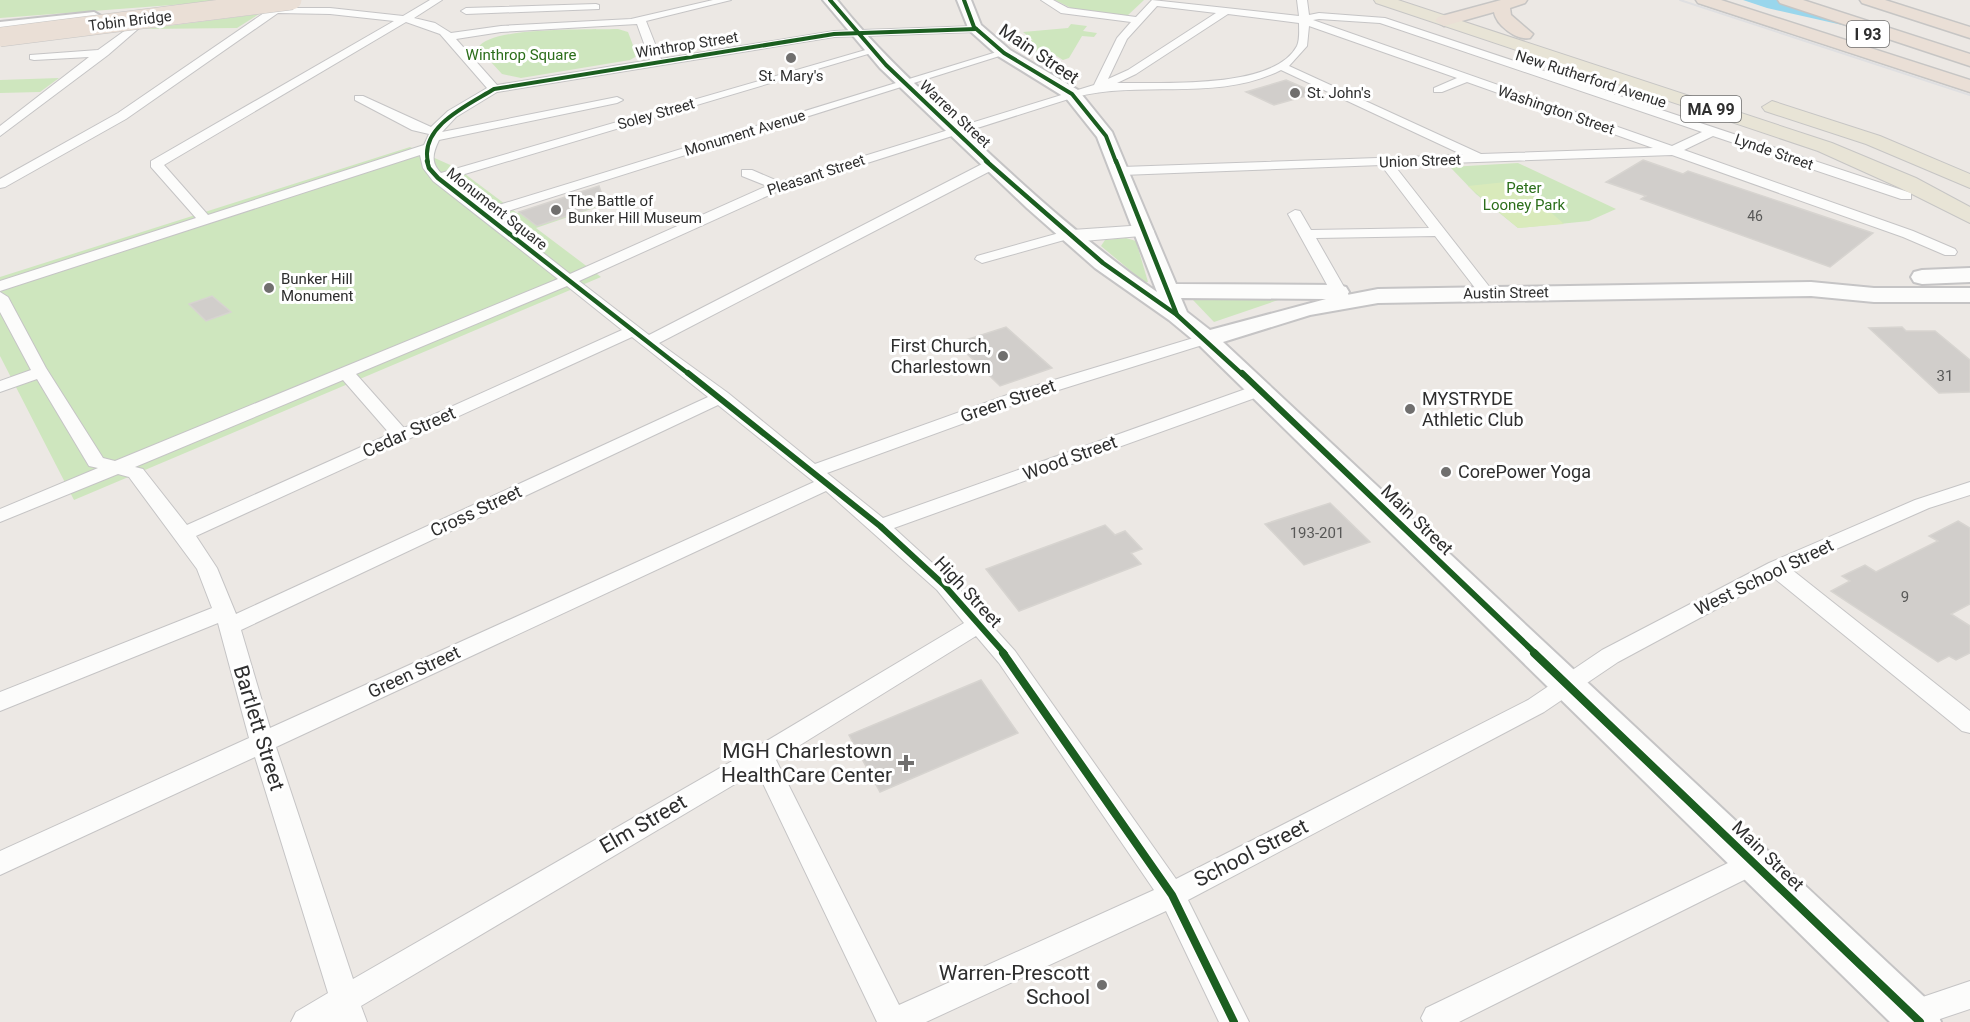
<svg xmlns="http://www.w3.org/2000/svg" width="1970" height="1022" font-family="Roboto,sans-serif">
<rect width="100%" height="100%" fill="#ece8e4"/>
<g fill="#cee6be">
<polygon points="0,0 238,0 0,18"/>
<polygon points="1055,0 1144,0 1127,16 1071,8"/>
<polygon points="259,14 237,28 145,29"/>
<polygon points="1071,24 1087,26 1083,31 1097,33 1094,37 1082,36 1069,58 1063,60 1045,49 1034,51 1021,43 1033,40 1023,32 1068,28"/>
<path d="M618,29L628,32L637,56L630,60L521,78L502,74L478,48C489,26 593,30 618,29Z"/>
<polygon points="59,78 40,92 0,93 0,80"/>
<polygon points="410,147 457,168 517,213 584,193 600,206 536,228 601,277 74,500 0,356 0,277"/>
<polygon points="1518,163 1616,209 1589,221 1518,228 1476,194 1450,167"/>
<polygon points="1126,238 1136,241 1148,282 1144,282 1101,246 1105,240"/>
<polygon points="1196,296 1287,297 1214,322 1192,299"/>
</g>
<polygon fill="#d9eabb" points="1506,182 1529,193 1564,224 1518,228 1468,186"/>
<polygon fill="#99d6ec" points="1743,0 1788,0 1869,31 1767,8"/>
<g fill="#d1cecb" stroke="#d7d4d0" stroke-width="1.5">
<polygon points="1286,80 1316,93 1274,105 1246,92"/>
<polygon points="1643,160 1683,174 1688,171 1873,233 1830,267 1641,199 1646,196 1606,182"/>
<polygon points="599,186 605,203 537,226 519,212"/>
<polygon points="212,296 231,312 206,321 189,304"/>
<polygon points="1006,327 1052,368 1000,386 956,343"/>
<polygon points="1902,327 1906,331 1935,331 1970,360 1970,392 1939,393 1869,328"/>
<polygon points="1330,503 1370,542 1304,565 1265,524"/>
<polygon points="1958,521 1970,528 1970,604 1951,614 1970,626 1970,653 1956,660 1949,656 1938,662 1831,591 1850,581 1842,576 1865,565 1876,572 1938,541 1929,536"/>
<polygon points="1105,525 1115,535 1125,531 1142,549 1131,553 1141,564 1019,611 986,569"/>
<polygon points="981,680 1018,733 880,792 849,735"/>
</g>
<g fill="none" stroke-linecap="round" stroke-linejoin="round">
<defs>
<g id="minor">
<path d="M430,0H442L414,18L435,23L451,33L501,26L631,19L713,0H731L646,21L661,59L834,31L976,26L981,29L976,32L834,37L497,92L456,117L442,132L617,97L623,100L617,103L439,140C433,153 430,162 441,173L869,49L878,51L448,179L486,209L1000,51L1009,53L495,215L570,274L767,186L742,176V170H752L780,182L1094,85L1117,38L1131,22L1061,13L1041,0H1053L1068,8L1136,17L1152,0L1299,16L1297,0H1307L1309,15L1319,13L1385,18L1911,193V199H1901L1713,136L1684,150L1913,231L1955,249L1957,252L1955,255H1945L1903,237L1672,155L1394,165L1495,294L1487,299L1482,297L1435,236L1316,238L1352,301L1344,306L1336,301L1288,214L1295,210L1300,211L1311,230L1429,228L1381,165L1122,175L1116,171L1122,167L1463,155L1281,70C1219,102 1141,80 1075,97L776,192L579,281L649,335L986,162H996V168L659,343L728,393L815,464L1021,390L1200,336L1206,334L1214,339L1212,342L1033,398L827,473L883,518L1254,386H1266L1269,390L1266,394L894,528L951,580L1015,651L1176,879L1528,700L1602,650L1769,563L1915,500L1970,482V495L1929,508L1791,569L1970,711V733L1962,731L1774,578L1618,662L1544,712L1188,900L1249,1022H1219L1166,911L926,1022H877L757,771L361,1006L367,1022H291L296,1012L328,993L255,757L0,875V851L249,738L218,623L0,711V692L212,608L197,569L129,477L118,474L0,522V509L98,468L89,466L37,379L0,392V381L31,370L0,312V292L8,297L46,368L103,458L115,461L558,279L433,181L423,168L420,155L0,291V281L196,218L151,167V161L394,21L330,14L278,13L126,119L5,187L0,188V179L118,113L264,13L260,10L261,8H330L403,16ZM1157,6L1216,13L1128,70L1108,79L1127,39ZM1228,14L1299,23C1299,30 1300,39 1297,46C1274,90 1161,82 1117,83L1136,74ZM1319,19L1380,23L1702,132L1672,146L1313,20ZM406,22L440,34L487,88L448,111L431,127L363,96H355V100L412,130L429,134L424,145L208,215L164,165ZM637,24L650,60L497,85L456,39L501,32ZM1309,26L1457,78L1434,88V92H1442L1467,82L1653,148L1481,154L1289,66L1307,46ZM567,286L622,330L404,428L356,374ZM632,337L708,397L236,614L217,568L196,536ZM343,380L390,434L187,525L143,469L135,467ZM718,405L814,482L270,728L241,630ZM826,491L937,590L964,623L753,749L353,979L276,747ZM976,636L999,663L1154,890L899,1005L776,760Z"/>
<polygon points="596,4 599,5 599,9 466,14 461,11 466,8"/>
<polygon points="134,24 139,27 138,29 108,55 0,136 0,126 89,57 34,60 30,59 30,55 98,50"/>
<polygon points="1070,230 1077,234 1075,237 982,263 975,259 977,256"/>
<polygon points="1753,851 1762,855 1766,863 1762,871 1459,1022 1423,1022 1421,1018 1426,1008"/>
<polygon points="1970,981 1970,1009 1931,1022 1901,1022 1897,1014 1902,1004"/>
</g>
<polygon id="tertiary" points="1145,225 1154,231 1152,235 1072,242 1063,236 1072,230"/>
<g id="secondary">
<path d="M823,0H837C879,53 929,97 978,143C1035,196 1093,248 1157,292L1097,137L1066,98L998,56L969,30L957,0H971L981,25L1010,50L1078,90L1112,132L1176,284L1338,285L1346,287L1349,292L1347,295L1378,289L1811,282L1874,288H1970V302H1874L1811,296L1378,303L1310,315L1223,342L1935,1007L1941,1022H1890L1198,344L1169,320L1095,268L1027,208L880,68ZM1181,298L1326,299L1210,330L1187,312Z"/>
<polygon points="94,12 101,16 99,19 0,30 0,22"/>
<polygon points="1970,268 1970,282 1922,284 1914,282 1911,277 1914,272 1922,270"/>
</g>
<g id="primary">
<polygon points="1374,0 1398,0 1832,143 1916,178 1970,207 1970,223 1900,188 1818,151 1376,3"/>
<polygon points="1772,101 1880,136 1970,174 1970,188 1866,144 1765,111 1762,107"/>
</g>
<g id="motorway">
<path d="M1501,0H1527L1525,3L1510,8L1511,15L1533,34L1530,38C1517,41 1496,25 1494,12L1444,26L1435,21L1438,17Z"/>
<polygon points="1696,0 1721,0 1970,80 1970,92 1698,3"/>
<polygon points="1778,0 1803,0 1970,54 1970,66 1780,3"/>
<polygon points="1860,0 1885,0 1970,27 1970,38 1862,3"/>
</g>
</defs>
<use href="#minor" stroke="#c5c4c5" stroke-width="2"/>
<use href="#tertiary" stroke="#c5c4c5" stroke-width="2"/>
<use href="#secondary" stroke="#c5c4c5" stroke-width="4"/>
<use href="#primary" stroke="#c6c5c4" stroke-width="2"/>
<use href="#motorway" stroke="#c6c5c4" stroke-width="3"/>
<use href="#minor" fill="#fcfcfb" fill-rule="evenodd"/>
<use href="#tertiary" fill="#fcfcfb" fill-rule="evenodd"/>
<use href="#secondary" fill="#fcfcfb" fill-rule="evenodd"/>
<use href="#primary" fill="#e8e4d6" fill-rule="evenodd"/>
<use href="#motorway" fill="#eadfd6" fill-rule="evenodd"/>
<polyline stroke="#dfdfe1" stroke-width="2" points="1680,0 1970,95"/>
<defs>
<polyline id="motorway-bridge" points="0,37 292,0"/>
</defs>
<use href="#motorway-bridge" stroke="#c6c5c4" stroke-width="20" stroke-linecap="butt"/>
<use href="#motorway-bridge" stroke="#eadfd6" stroke-width="19"/>
<defs>
<g id="cycleway-far3">
<polyline points="830,0 886,65 988,162"/>
<polyline points="964,0 974,27 1004,53 1072,94 1106,136 1116,162"/>
<path d="M428,162C419,126 470,104 494,89L834,34L976,29"/>
</g>
<g id="cycleway-far2">
<polyline points="427,161 429,168 438,178 690,375"/>
<polyline points="986,161 1103,263 1177,315"/>
<polyline points="1116,161 1177,315 1243,375"/>
</g>
<g id="cycleway-far1">
<polyline points="688,373 880,526 944,585 1005,654"/>
<polyline points="1242,373 1536,654"/>
</g>
<g id="cycleway">
<polyline points="1003,653 1172,895 1234,1022"/>
<polyline points="1534,653 1920,1022"/>
</g>
</defs>
<use href="#cycleway-far3" stroke="#fff" stroke-width="6"/>
<use href="#cycleway-far2" stroke="#fff" stroke-width="8"/>
<use href="#cycleway-far1" stroke="#fff" stroke-width="10"/>
<use href="#cycleway" stroke="#fff" stroke-width="11"/>
<use href="#cycleway-far3" stroke="#1b5e20" stroke-width="4"/>
<use href="#cycleway-far2" stroke="#1b5e20" stroke-width="4.5"/>
<use href="#cycleway-far1" stroke="#1b5e20" stroke-width="6"/>
<use href="#cycleway" stroke="#1b5e20" stroke-width="8"/>
</g>
<g fill="#706f6e" stroke="#fff" stroke-width="2">
<circle cx="791" cy="58" r="6"/>
<circle cx="1295" cy="93" r="6"/>
<circle cx="556" cy="210" r="6"/>
<circle cx="269" cy="288" r="6"/>
<circle cx="1003" cy="356" r="6"/>
<circle cx="1410" cy="409" r="6"/>
<circle cx="1446" cy="472" r="6"/>
<path d="M903 754h6v6h6v6h-6v6h-6v-6h-6v-6h6z"/>
<circle cx="1102" cy="985" r="6"/>
</g>
<g text-anchor="middle" stroke-width="6" stroke-linejoin="round" paint-order="stroke">
<g font-size="14" fill="#585857">
<text x="1755" y="221">46</text>
</g>
<g font-size="15" fill="#2e2e2e" stroke="#fff">
<text transform="translate(130 21) rotate(-7)" y="5">Tobin Bridge</text>
<text transform="translate(687 45) rotate(-9)" y="5">Winthrop Street</text>
<text transform="translate(1591 79) rotate(18)" y="5">New Rutherford Avenue</text>
<text transform="translate(1556 110) rotate(19)" y="5">Washington Street</text>
<text transform="translate(656 114) rotate(-16)" y="5">Soley Street</text>
<text transform="translate(955 114) rotate(43)" y="5">Warren Street</text>
<text transform="translate(745 133) rotate(-17)" y="5">Monument Avenue</text>
<text transform="translate(1774 152) rotate(19)" y="5">Lynde Street</text>
<text transform="translate(1420 161) rotate(-2)" y="5">Union Street</text>
<text transform="translate(816 175) rotate(-18)" y="5">Pleasant Street</text>
<text transform="translate(497 209) rotate(38)" y="5">Monument Square</text>
<text transform="translate(1506 293) rotate(-1)" y="5">Austin Street</text>
</g>
<g font-size="15" fill="#2c6e1b" stroke="#fff">
<text x="521" y="60">Winthrop Square</text>
<text x="1524" y="193">Peter<tspan x="1524" dy="17">Looney Park</tspan></text>
</g>
<g font-size="15" fill="#2e2e2e" stroke="#fff" text-anchor="start">
<text x="791" y="81" text-anchor="middle">St. Mary's</text>
<text x="1307" y="98">St. John's</text>
<text x="568" y="206">The Battle of<tspan x="568" dy="17">Bunker Hill Museum</tspan></text>
<text x="281" y="284">Bunker Hill<tspan x="281" dy="17">Monument</tspan></text>
</g>
<g font-size="15" fill="#585857">
<text x="1945" y="381">31</text>
<text x="1317" y="538">193-201</text>
<text x="1905" y="602">9</text>
</g>
<g fill="#fff" stroke="#6d6d6d" stroke-width="1.5">
<rect x="1847" y="21" width="42" height="26" rx="4.5"/>
<rect x="1681" y="96" width="60" height="26" rx="4.5"/>
</g>
<g font-size="16" font-weight="bold" fill="#2e2e2e">
<text x="1868" y="40">I 93</text>
<text x="1711" y="115">MA 99</text>
</g>
<g font-size="18" fill="#2e2e2e" stroke="#fff">
<text transform="translate(1039 54) rotate(34)" y="6">Main Street</text>
<text transform="translate(1008 401) rotate(-19)" y="6">Green Street</text>
<text transform="translate(409 432) rotate(-24)" y="6">Cedar Street</text>
<text transform="translate(1070 458) rotate(-20)" y="6">Wood Street</text>
<text transform="translate(476 511) rotate(-25)" y="6">Cross Street</text>
<text transform="translate(1417 520) rotate(44)" y="6">Main Street</text>
<text transform="translate(1764 577) rotate(-26)" y="6">West School Street</text>
<text transform="translate(968 592) rotate(47)" y="6">High Street</text>
<text transform="translate(414 672) rotate(-25)" y="6">Green Street</text>
<text transform="translate(1768 856) rotate(44)" y="6">Main Street</text>
</g>
<g font-size="18" fill="#2e2e2e" stroke="#fff" text-anchor="start">
<text x="991" y="352" text-anchor="end">First Church,<tspan x="991" dy="21">Charlestown</tspan></text>
<text x="1422" y="405">MYSTRYDE<tspan x="1422" dy="21">Athletic Club</tspan></text>
<text x="1458" y="478">CorePower Yoga</text>
</g>
<g font-size="21" fill="#2e2e2e" stroke="#fff">
<text transform="translate(259 728) rotate(73)" y="7">Bartlett Street</text>
<text transform="translate(643 824) rotate(-30)" y="7">Elm Street</text>
<text transform="translate(1251 853) rotate(-27)" y="7">School Street</text>
</g>
<g font-size="21" fill="#2e2e2e" stroke="#fff" text-anchor="end">
<text x="892" y="758">MGH Charlestown<tspan x="892" dy="24">HealthCare Center</tspan></text>
<text x="1090" y="980">Warren-Prescott<tspan x="1090" dy="24">School</tspan></text>
</g>
</g>
</svg>
